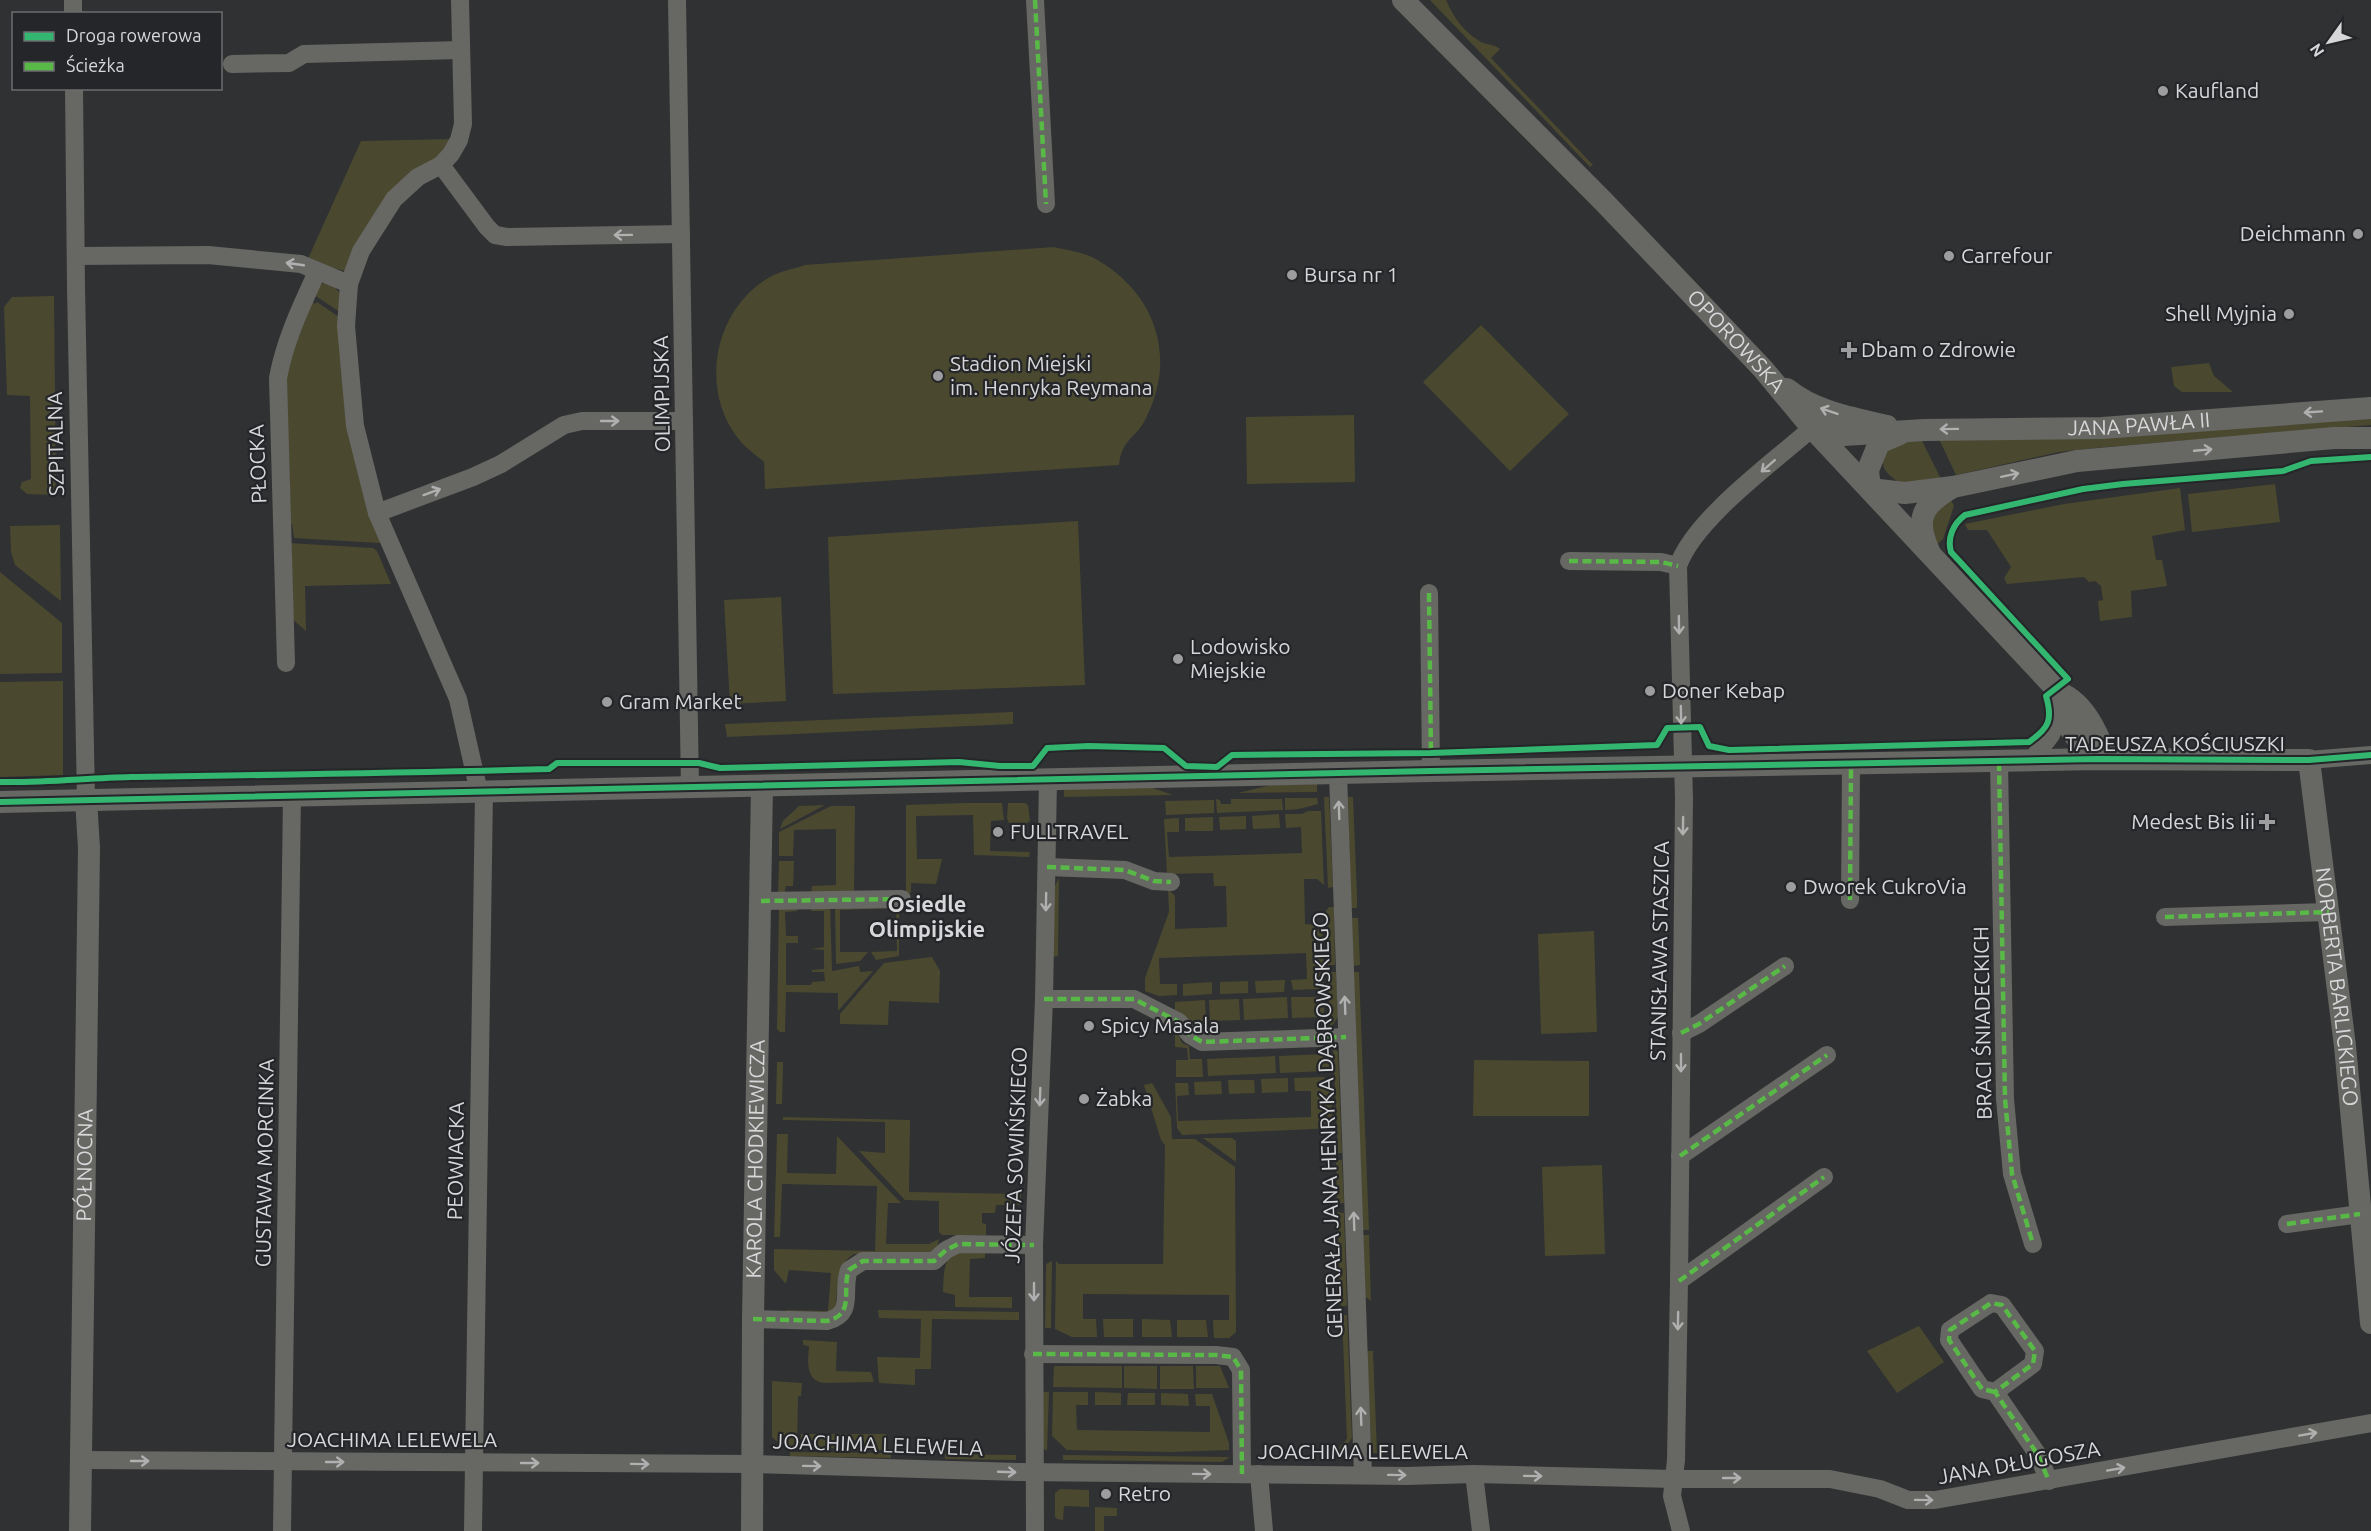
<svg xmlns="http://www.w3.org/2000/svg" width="2371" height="1531" font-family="Ubuntu,sans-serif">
<rect width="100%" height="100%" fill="#303132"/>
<g fill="#4a4930">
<path d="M1430,0H1446C1453,17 1465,33 1481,42C1488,45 1494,44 1500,49L1491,58L1593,165L1590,167Z"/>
<polygon points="453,139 345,271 307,261 361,141"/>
<path d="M1054,247C1066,250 1082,252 1094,258C1154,291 1178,355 1146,418C1136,439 1122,438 1119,465L765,489L764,462C755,454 744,447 737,437C699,387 715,308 770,277C780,271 794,269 805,265Z"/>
<polygon points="325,283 334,287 341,294 340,312 314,295 321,284"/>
<polygon points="54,296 56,495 27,494 20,488 22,482 31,479 30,396 7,395 4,307 12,297"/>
<polygon points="311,301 315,304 317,302 339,317 381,542 379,543 294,538 292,524 287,524 283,381"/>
<polygon points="1481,325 1569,414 1510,471 1423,382"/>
<polygon points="2209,363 2214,376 2233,392 2182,392 2174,386 2171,367"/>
<polygon points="1354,415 1355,482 1247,484 1246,417"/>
<polygon points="2371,417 2371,425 2095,448 2059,452 1956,475 1939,439"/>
<path d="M1921,439L1941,479L1900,483C1880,470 1878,462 1892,443Z"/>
<polygon points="2275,484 2280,522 2192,532 2188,494"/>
<polygon points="2180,488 2185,530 2152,536 2156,560 2162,560 2167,586 2131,591 2132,617 2100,621 2098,601 2103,600 2101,586 2095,581 2089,582 2084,577 2007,584 2004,578 2011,567 1987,530 1968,530 1965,524 2064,504"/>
<polygon points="1950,498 1954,506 1943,539 1936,545 1930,520"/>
<polygon points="1078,521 1085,685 833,694 828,537"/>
<polygon points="60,525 61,601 15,565 11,552 10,526"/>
<polygon points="288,543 373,548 377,551 391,584 305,586 306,631 290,617"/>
<polygon points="0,572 62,623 62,673 0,674"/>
<polygon points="781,597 786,701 730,704 724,600"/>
<polygon points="63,681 63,775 0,777 0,682"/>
<polygon points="1013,712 1013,724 727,737 725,724"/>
<polygon points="1317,784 1317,792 1238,793 1271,785"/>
<polygon points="1150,787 1173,795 1064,797 1064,790 1067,789"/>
<polygon points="1324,797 1329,797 1333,887 1328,888"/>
<polygon points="1348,797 1353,797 1357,895 1357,908 1351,908"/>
<path d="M1285,798H1317L1318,804C1307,807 1297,810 1285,810Z"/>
<polygon points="1216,799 1220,800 1221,804 1231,804 1231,799 1282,799 1283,810 1217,813"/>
<polygon points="1214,800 1214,813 1166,815 1165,801"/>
<polygon points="965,803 1002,803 1004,820 991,821 990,851 1030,852 1029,857 974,855 973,815 916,816 917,859 942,859 936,884 911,883 911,892 909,894 811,893 812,886 836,885 836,829 794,830 793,856 779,856 779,832 831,806 855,806 854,892 906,892 906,805"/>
<polygon points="1008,803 1025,803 1028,805 1030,821 1025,824 1009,823 1007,818"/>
<polygon points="825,805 780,829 783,821 799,806"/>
<polygon points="1308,811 1321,811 1324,885 1317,879 1304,879 1305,924 1322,925 1324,985 1320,989 1293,990 1291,980 1307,979 1306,953 1159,958 1160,984 1177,984 1177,995 1159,996 1145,991 1145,978 1169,912 1168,889 1175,896 1175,929 1227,927 1226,886 1214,886 1213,873 1167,874 1164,819 1179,818 1179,832 1167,832 1169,857 1302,853 1301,827 1286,828 1285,814 1302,814"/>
<polygon points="1279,814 1280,828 1253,829 1252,816"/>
<polygon points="1246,816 1246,829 1220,830 1219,817"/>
<polygon points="1213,817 1213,831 1185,831 1185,818"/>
<polygon points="779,861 794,861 793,886 786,886 784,896 778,896"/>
<polygon points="1059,878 1058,956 1052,957 1054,888"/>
<polygon points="830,904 832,971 859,966 860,972 873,971 838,1011 838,993 786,992 785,1032 780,1032 777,1029 779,906 796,908 797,911 785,912 786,936 798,936 798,943 786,943 786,985 811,985 812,982 825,981 824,972 812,972 812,970 824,969 824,950 811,949 824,947 824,911 811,911 812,908"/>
<polygon points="892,907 892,908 840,910 840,952 868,952 860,961 836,964 835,908"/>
<polygon points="1329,907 1334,907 1335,965 1327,965 1326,911"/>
<polygon points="896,910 899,910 899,956 876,960 871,952 897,951"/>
<polygon points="1352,918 1358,918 1360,965 1353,966"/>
<polygon points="1594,931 1597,1032 1541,1034 1538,934"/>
<polygon points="932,957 940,971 939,1003 889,1001 888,1025 840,1024 840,1014 884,963"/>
<polygon points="1328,972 1336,972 1338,1017 1330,1029"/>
<polygon points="1353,972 1359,972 1369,1230 1362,1230"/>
<polygon points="1285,980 1284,992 1256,993 1255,981"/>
<polygon points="1248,981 1248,993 1220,994 1220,982"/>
<polygon points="1212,982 1212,994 1183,996 1183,984"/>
<polygon points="1287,997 1288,1018 1244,1020 1243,999"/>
<polygon points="1291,997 1319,997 1324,1001 1324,1017 1292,1018"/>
<polygon points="1239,999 1240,1020 1210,1021 1209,1000"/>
<polygon points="1205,1000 1206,1021 1199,1022 1199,1034 1175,1010 1175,1002"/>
<polygon points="1175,1028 1182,1043 1189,1046 1190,1059 1202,1059 1203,1077 1176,1077 1176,1060 1188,1060 1187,1048 1175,1047"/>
<polygon points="1325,1042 1328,1043 1330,1065 1325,1071 1280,1073 1279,1056 1325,1054"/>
<polygon points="1333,1046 1338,1052 1342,1153 1338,1153"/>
<polygon points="1275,1056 1276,1073 1208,1076 1207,1059"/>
<polygon points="1474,1060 1589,1061 1589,1116 1473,1116"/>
<polygon points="777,1062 783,1062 782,1104 776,1104"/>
<polygon points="1324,1077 1330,1084 1333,1128 1182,1135 1177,1128 1175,1083 1188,1083 1189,1095 1177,1096 1178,1121 1311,1117 1311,1091 1295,1091 1294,1078"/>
<polygon points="1288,1078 1288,1092 1262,1093 1261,1079"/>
<polygon points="1228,1080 1254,1080 1255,1093 1229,1094"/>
<polygon points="1221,1081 1222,1094 1195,1095 1194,1082"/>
<polygon points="1152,1083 1171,1117 1172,1139 1195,1139 1235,1167 1236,1332 1229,1338 1214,1338 1213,1320 1229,1320 1229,1295 1083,1294 1083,1319 1096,1319 1097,1337 1072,1337 1055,1329 1056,1261 1059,1264 1163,1264 1165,1145 1161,1140 1144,1085"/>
<polygon points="783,1117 910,1120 909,1192 1021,1194 1021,1205 996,1205 995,1213 982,1213 982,1223 986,1224 986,1235 942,1235 939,1232 939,1201 905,1200 859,1151 885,1153 885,1122 783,1120"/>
<path d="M777,1134H788L787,1173L836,1174L837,1136L901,1203H888L886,1244H929L939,1239L937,1247L928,1254H854C835,1264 838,1295 835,1313L785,1314L786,1310L828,1311L831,1273L789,1270L786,1283H785L774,1270V1249L875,1251L877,1186L782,1184L780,1237H774Z"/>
<polygon points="1203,1138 1232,1138 1236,1141 1236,1162"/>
<polygon points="1336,1160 1342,1160 1344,1203 1337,1204"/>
<polygon points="1602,1165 1605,1254 1545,1256 1542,1167"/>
<polygon points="1337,1212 1344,1213 1347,1306 1341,1306"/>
<polygon points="1362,1235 1369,1235 1371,1301 1364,1296"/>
<path d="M985,1249V1258L970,1259L969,1297H1012V1308L955,1307V1295L943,1292C944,1254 947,1252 985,1249Z"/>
<polygon points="1052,1261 1051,1328 1045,1328 1046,1264"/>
<polygon points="878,1310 1019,1312 1019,1320 932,1319 931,1369 915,1369 915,1385 879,1383 877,1357 920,1358 921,1319 879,1318"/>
<polygon points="1342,1315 1347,1315 1352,1438 1340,1455 1332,1455 1347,1439"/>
<polygon points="1103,1319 1133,1319 1133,1337 1104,1337"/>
<polygon points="1142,1319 1170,1320 1172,1337 1142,1337"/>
<polygon points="1177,1320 1206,1320 1208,1337 1177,1337"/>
<polygon points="1919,1326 1944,1362 1897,1393 1867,1351"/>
<path d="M803,1340L837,1342L836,1371L871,1372L874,1382L823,1383C805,1379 808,1361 809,1346L803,1345Z"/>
<polygon points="1366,1351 1373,1351 1377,1453 1372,1453"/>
<polygon points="1054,1366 1122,1366 1122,1388 1053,1387"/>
<polygon points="1124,1366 1157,1366 1157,1389 1124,1388"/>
<polygon points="1160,1366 1193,1366 1194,1389 1160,1389"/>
<polygon points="1196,1366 1220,1366 1229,1388 1196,1388"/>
<polygon points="772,1381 802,1383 801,1396 798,1396 797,1447 781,1445 772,1437"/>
<polygon points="1043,1392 1049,1392 1047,1450 1042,1449"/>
<polygon points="1053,1392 1088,1392 1088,1405 1076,1405 1077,1430 1210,1432 1210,1406 1196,1406 1195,1394 1212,1394 1229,1443 1229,1450 1171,1452 1067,1450 1052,1436"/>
<polygon points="1095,1392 1121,1393 1121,1405 1095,1405"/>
<polygon points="1128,1393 1155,1393 1155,1405 1127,1405"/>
<polygon points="1161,1393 1188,1394 1189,1406 1161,1405"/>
<polygon points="801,1434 886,1434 886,1450 800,1447"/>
<polygon points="790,1452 891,1453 891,1458 790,1456"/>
<polygon points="945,1454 1016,1455 1016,1460 945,1459"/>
<polygon points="1063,1455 1230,1457 1222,1462 1063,1460"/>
<polygon points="1060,1489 1089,1490 1089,1507 1064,1506 1063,1520 1057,1519 1055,1517 1055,1493"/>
<polygon points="1095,1507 1117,1508 1117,1516 1104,1516 1104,1531 1095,1531"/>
</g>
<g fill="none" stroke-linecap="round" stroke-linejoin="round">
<g stroke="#676764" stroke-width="18">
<polyline points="73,0 73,14"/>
<polyline points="460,0 463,124 459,140 451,154 441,165 418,177 394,199 361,251 349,284 346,326 355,426 377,513 458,699 479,792"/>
<polyline points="677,0 690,788"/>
<polyline points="1035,0 1046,204"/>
<polyline points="232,64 289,63 304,54 461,50"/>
<polyline points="74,88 76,287 86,799"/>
<polyline points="441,165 487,227 495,235 507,237 681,234"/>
<polyline points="77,256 208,255 301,264 349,284"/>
<polyline points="377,513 473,477 501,464 564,425 582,421 684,421"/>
<polyline points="1569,561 1661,562 1678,566"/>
<polyline points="1429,593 1431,771"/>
<path d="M286,663L278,378C285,340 301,307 317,272"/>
<polyline points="2309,760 2371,755"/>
<polyline points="2031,761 2051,735 2061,710"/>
<polyline points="1999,762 2005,1099 2012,1174 2033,1244"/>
<polyline points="1338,774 1363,1474"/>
<polyline points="1047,867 1125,870 1154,881 1171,882"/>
<polyline points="1850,900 1851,764"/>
<polyline points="761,901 902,899"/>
<polyline points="2165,917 2329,912"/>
<polyline points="1044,999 1134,999 1179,1022 1190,1035 1202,1042 1346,1037"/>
<polyline points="1681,1033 1699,1024 1785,966"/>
<polyline points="1680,1156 1827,1055"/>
<polyline points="2287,1224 2360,1214"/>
<polyline points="1679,1281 1824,1177"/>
<path d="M753,1319L827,1321C856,1314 841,1290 849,1270L863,1261H934L946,1250L958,1244L1034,1245"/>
<polyline points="1033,1354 1216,1355 1233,1357 1241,1370 1242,1474"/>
<polyline points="1995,1392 1982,1389 1949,1340 1950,1330 1991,1303 2002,1305 2035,1351 2033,1364 1995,1392 2038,1455 2049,1481"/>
<polyline points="81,1460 754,1464 1019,1472 1406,1476 1474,1474 1674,1479 1830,1479 1880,1489 1908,1500 1935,1500 2371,1423"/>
<polyline points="1259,1474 1264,1531"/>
<polyline points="1474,1474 1481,1531"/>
<polyline points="282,1531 292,795"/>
<polyline points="473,1531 484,792"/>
<polyline points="1035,1531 1034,1245 1044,999 1048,780"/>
<path d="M1681,1531L1672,1496L1676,1460L1679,1281L1684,799L1678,566C1694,519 1774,462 1812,428"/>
</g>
<g stroke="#676764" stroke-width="22">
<path id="s1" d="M1403,0L1604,202L1763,369L1812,428L2060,693C2086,704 2098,735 2108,759"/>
<path d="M1787,389C1815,412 1853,418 1887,426"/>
<path id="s2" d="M1812,428L1844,435L1924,430L2102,428L2371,408"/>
<polyline points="1870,489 1905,493 1953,487 2077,461 2334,438 2371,438"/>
<polyline points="1870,489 1868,470 1879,443 1900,434"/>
<path d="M1929,551C1914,518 1923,505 1951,488"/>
<path d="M2060,693C2061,721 2076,741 2097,759"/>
<path id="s3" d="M0,802L1431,771L2097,759L2309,760L2345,1046L2371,1323"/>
<path id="s4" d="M80,1531L89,848L86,799"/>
<path id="s5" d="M752,1531L753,1319L762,786"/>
</g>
<g stroke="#58b947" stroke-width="4.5" stroke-dasharray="9 4.5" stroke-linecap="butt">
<polyline points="1035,0 1046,204"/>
<polyline points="1569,561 1661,562 1678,566"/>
<polyline points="1429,593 1431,756"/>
<polyline points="1999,762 2005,1099 2012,1174 2033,1244"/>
<polyline points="1047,867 1125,870 1154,881 1171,882"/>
<polyline points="1850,900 1851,764"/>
<polyline points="761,901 902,899"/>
<polyline points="2165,917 2329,912"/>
<polyline points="1044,999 1134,999 1179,1022 1190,1035 1202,1042 1346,1037"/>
<polyline points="1681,1033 1699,1024 1785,966"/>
<polyline points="1680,1156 1827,1055"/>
<polyline points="2287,1224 2360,1214"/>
<polyline points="1679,1281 1824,1177"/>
<path d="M753,1319L827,1321C856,1314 841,1290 849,1270L863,1261H934L946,1250L958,1244L1034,1245"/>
<polyline points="1033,1354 1216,1355 1233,1357 1241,1370 1242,1474"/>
<polyline points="1995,1392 1982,1389 1949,1340 1950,1330 1991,1303 2002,1305 2035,1351 2033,1364 1995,1392 2038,1455 2049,1481"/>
</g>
<defs>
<g id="cycleway">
<path d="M0,782C44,783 87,778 131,777C270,775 410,773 549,769L557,763H699L720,768L959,762L1000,766H1033L1047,748L1089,746L1164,748L1186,766L1217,767L1232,755L1431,753L1657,745L1667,728L1700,727L1709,746L1729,750L2029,742C2049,728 2053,720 2046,696L2068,679L1951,552C1947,538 1953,524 1965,515L2083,489L2123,484L2283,471L2311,461L2371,457"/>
<polyline points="0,802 1431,771 2097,759 2309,760 2371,755"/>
</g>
</defs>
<use href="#cycleway" stroke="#252629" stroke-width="10"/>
<use href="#cycleway" stroke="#33b770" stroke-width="6"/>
</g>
<defs><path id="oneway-shaft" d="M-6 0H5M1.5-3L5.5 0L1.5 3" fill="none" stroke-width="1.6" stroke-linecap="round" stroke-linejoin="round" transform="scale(1.5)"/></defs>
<g stroke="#b0b0b0">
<use href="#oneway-shaft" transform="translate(623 235) rotate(179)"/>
<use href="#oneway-shaft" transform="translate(295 264) rotate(-172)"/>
<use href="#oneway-shaft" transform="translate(1829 411) rotate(-161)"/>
<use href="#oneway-shaft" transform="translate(2313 412) rotate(176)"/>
<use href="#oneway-shaft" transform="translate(610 421)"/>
<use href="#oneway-shaft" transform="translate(1949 429) rotate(179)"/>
<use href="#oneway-shaft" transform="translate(2203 450) rotate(-5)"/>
<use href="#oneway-shaft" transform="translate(1768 466) rotate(139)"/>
<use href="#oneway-shaft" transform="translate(2010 475) rotate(-12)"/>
<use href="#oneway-shaft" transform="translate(432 492) rotate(-20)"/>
<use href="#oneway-shaft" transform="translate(1679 625) rotate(89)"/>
<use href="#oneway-shaft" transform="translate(1681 715) rotate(89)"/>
<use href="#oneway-shaft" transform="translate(1339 810) rotate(-92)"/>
<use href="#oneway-shaft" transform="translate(1683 826) rotate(91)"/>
<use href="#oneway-shaft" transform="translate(1046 902) rotate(91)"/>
<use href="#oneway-shaft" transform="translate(1345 1005) rotate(-92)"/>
<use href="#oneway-shaft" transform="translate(1681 1063) rotate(90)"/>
<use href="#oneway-shaft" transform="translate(1040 1097) rotate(92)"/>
<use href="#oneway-shaft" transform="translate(1354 1221) rotate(-92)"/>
<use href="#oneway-shaft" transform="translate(1034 1292) rotate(90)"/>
<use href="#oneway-shaft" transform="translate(1678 1321) rotate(91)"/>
<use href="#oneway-shaft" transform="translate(1361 1416) rotate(-92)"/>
<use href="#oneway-shaft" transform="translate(2308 1434) rotate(-10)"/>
<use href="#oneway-shaft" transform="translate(140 1461)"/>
<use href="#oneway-shaft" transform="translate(335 1462)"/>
<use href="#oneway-shaft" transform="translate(530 1463)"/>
<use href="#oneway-shaft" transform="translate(640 1464) rotate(1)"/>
<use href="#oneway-shaft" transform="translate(812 1466) rotate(1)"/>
<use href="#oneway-shaft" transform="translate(2116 1469) rotate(-10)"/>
<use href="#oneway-shaft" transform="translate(1007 1472) rotate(2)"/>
<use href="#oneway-shaft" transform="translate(1202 1474) rotate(1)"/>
<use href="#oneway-shaft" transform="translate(1397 1475) rotate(1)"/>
<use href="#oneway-shaft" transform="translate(1533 1476) rotate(1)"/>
<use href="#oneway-shaft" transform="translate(1732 1478)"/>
<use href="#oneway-shaft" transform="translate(1924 1500) rotate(1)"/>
</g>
<g fill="#9d9d9f" stroke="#252629" stroke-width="2">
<circle cx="2163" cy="91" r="6"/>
<circle cx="2358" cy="234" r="6"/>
<circle cx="1949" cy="256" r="6"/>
<circle cx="1292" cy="275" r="6"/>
<circle cx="2289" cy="314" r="6"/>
<path d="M1846 341h6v6h6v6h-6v6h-6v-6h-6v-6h6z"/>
<circle cx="938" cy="376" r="6"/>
<circle cx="1178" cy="659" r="6"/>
<circle cx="1650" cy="691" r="6"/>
<circle cx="607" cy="702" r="6"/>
<path d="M2264 813h6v6h6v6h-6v6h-6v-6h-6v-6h6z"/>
<circle cx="998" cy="832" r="6"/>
<circle cx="1791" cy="887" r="6"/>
<circle cx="1089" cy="1026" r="6"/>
<circle cx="1084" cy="1099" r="6"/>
<circle cx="1106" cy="1494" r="6"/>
</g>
<g text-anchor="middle" stroke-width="4.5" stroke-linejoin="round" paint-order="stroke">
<g font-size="21" fill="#d7d7d9" stroke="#252629" text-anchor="start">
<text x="2175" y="98">Kaufland</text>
<text x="2346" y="241" text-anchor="end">Deichmann</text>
<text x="1961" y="263">Carrefour</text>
<text x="1304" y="282">Bursa nr 1</text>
<text x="2277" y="321" text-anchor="end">Shell Myjnia</text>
<text x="1861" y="357">Dbam o Zdrowie</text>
<text x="950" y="371">Stadion Miejski<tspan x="950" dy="24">im. Henryka Reymana</tspan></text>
<text x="1190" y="654">Lodowisko<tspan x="1190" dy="24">Miejskie</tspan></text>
<text x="1662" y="698">Doner Kebap</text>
<text x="619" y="709">Gram Market</text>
<text x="2255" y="829" text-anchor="end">Medest Bis Iii</text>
<text x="1010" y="839">FULLTRAVEL</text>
<text x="1803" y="894">Dworek CukroVia</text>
<text x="1101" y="1033">Spicy Masala</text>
<text x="1096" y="1106">Żabka</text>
<text x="1118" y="1501">Retro</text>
</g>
<g font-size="21" fill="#d7d7d9" stroke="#252629">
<text dy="7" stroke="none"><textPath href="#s1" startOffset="477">OPOROWSKA</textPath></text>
<text transform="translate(662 394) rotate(-91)" y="7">OLIMPIJSKA</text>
<text dy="7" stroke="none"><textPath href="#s2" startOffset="328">JANA PAWŁA II</textPath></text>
<text transform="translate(56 444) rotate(-91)" y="7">SZPITALNA</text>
<text transform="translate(258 464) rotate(-92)" y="7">PŁOCKA</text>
<text x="2175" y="751">TADEUSZA KOŚCIUSZKI</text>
<text transform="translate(1660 951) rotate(-89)" y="7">STANISŁAWA STASZICA</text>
<text dy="7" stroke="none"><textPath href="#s3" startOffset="2538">NORBERTA BARLICKIEGO</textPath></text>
<text transform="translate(1983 1023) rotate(-91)" y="7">BRACI ŚNIADECKICH</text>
<text transform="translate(1328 1125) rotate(-92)" y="7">GENERAŁA JANA HENRYKA DĄBROWSKIEGO</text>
<text transform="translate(1016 1155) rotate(-88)" y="7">JÓZEFA SOWIŃSKIEGO</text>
<text dy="7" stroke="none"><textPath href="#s5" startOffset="372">KAROLA CHODKIEWICZA</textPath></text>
<text transform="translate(456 1161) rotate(-89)" y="7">PEOWIACKA</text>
<text transform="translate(265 1163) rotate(-89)" y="7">GUSTAWA MORCINKA</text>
<text dy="7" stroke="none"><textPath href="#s4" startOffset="366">PÓŁNOCNA</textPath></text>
<text x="392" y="1447">JOACHIMA LELEWELA</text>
<text transform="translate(878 1445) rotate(2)" y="7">JOACHIMA LELEWELA</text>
<text x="1363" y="1459">JOACHIMA LELEWELA</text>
<text transform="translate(2019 1463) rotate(-10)" y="7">JANA DŁUGOSZA</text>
</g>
<g font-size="22" font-weight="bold" fill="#d7d7d9" stroke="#252629">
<text x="927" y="912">Osiedle<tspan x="927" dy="25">Olimpijskie</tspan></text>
</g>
</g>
<rect x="12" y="12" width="210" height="78" fill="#252629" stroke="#6c6d6f" stroke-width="1.5"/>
<rect x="24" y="32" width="30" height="9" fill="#33b770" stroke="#6c6d6f" stroke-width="1.5"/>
<text x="66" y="42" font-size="18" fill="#d7d7d9">Droga rowerowa</text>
<rect x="24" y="62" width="30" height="9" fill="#58b947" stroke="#6c6d6f" stroke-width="1.5"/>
<text x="66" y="72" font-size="18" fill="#d7d7d9">Ścieżka</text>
<g transform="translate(2329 42) rotate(236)" stroke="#252629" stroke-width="4.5" paint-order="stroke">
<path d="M0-4.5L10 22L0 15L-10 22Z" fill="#d7d7d9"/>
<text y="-9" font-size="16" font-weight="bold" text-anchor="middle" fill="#d7d7d9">N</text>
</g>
</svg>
